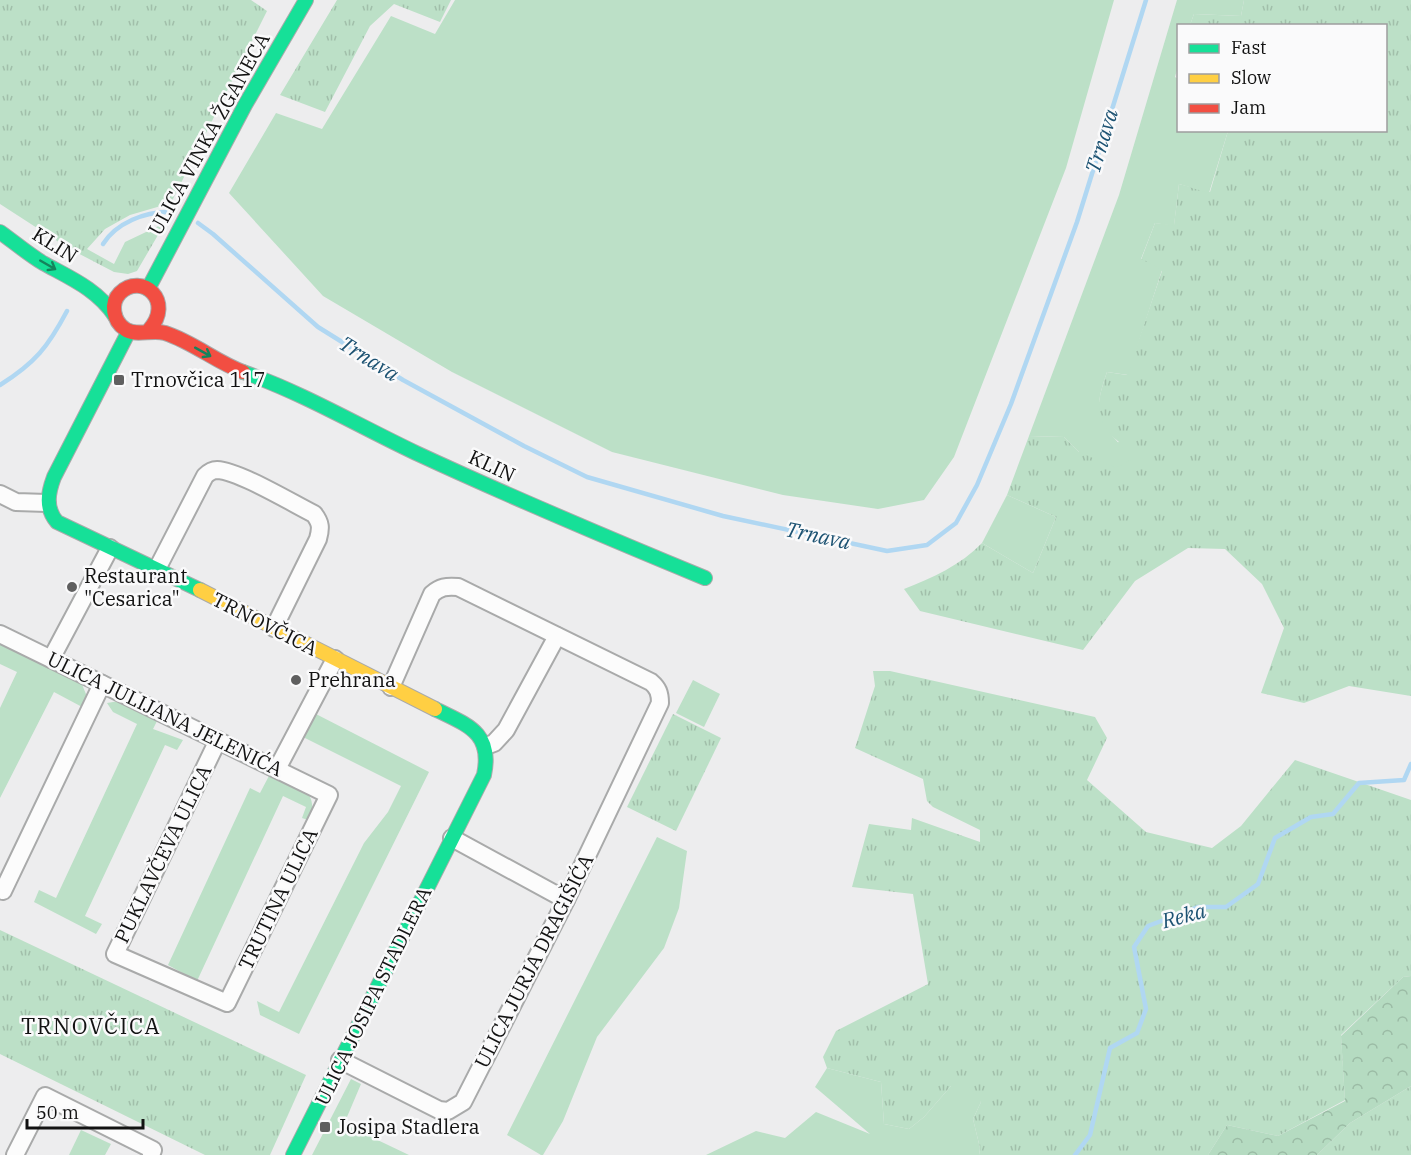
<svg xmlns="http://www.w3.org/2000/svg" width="1411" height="1155" font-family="'IBM Plex Serif',serif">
<defs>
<pattern id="grass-tufts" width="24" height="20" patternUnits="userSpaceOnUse" patternTransform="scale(1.5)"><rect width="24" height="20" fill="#bce0c7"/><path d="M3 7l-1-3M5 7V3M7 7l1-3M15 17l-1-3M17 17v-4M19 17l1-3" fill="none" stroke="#a1bfaa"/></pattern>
<pattern id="forest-crowns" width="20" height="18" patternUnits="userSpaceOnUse" patternTransform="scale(1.5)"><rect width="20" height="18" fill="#b5dbc1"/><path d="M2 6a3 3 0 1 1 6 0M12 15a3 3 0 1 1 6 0" fill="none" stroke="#9bbba5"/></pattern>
</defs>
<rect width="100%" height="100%" fill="#ededee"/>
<g fill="url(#grass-tufts)">
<polygon points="0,0 251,0 267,11 171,203 130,215 105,229 87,249 114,264 125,242 165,223 137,271 128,274 114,272 68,248 0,204"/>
<polygon points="337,0 451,0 440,22 394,4 370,26 325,112 280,95"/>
<path d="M1244,0H1411V696L1349,686L1304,703L1261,693L1284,628L1262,584L1225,549L1188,548L1135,581L1083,650L920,611L904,589C932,578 961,565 982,543L1033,573L1056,517L1007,495L1029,436L1064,437L1079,452L1119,442C1113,437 1105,431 1102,424C1094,409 1102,387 1107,372L1127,375L1162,271L1141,260L1155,223L1174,225L1179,184L1210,192L1228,131L1386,130V26L1190,25L1194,14L1241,16Z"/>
<polygon points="873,671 890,671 1095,717 1107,738 1087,780 1146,832 1212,848 1241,826 1295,760 1411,800 1411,976 1403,977 1341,1035 1345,1100 1278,1136 1227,1125 1208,1155 979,1155 980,1148 973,1119 981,1102 951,1086 924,1117 909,1129 884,1124 881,1082 827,1068 823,1057 836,1031 928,984 913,894 852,887 869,824 911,830 912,818 980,842 980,830 933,807 927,801 923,779 855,748 875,686"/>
<polygon points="673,714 721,738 676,831 627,807"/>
<polygon points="0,930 306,1075 270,1155 205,1155 0,1054"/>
<polygon points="1411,1086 1411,1155 1317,1155 1350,1123"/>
</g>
<polygon fill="url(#forest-crowns)" points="1411,976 1411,1086 1350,1123 1317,1155 1208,1155 1227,1125 1278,1136 1345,1101 1341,1036 1403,977"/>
<g fill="#bce0c7">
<polygon points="455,0 1114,0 1066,168 954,457 924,500 878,509 783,495 612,452 452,372 323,296 229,193 276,113 322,129 391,16 435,34"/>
<path d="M1177,0H1244L1241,16L1194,14L1190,25L1178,26V66L1175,77L1178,79V130L1228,131L1209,193L1179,184L1174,226L1155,223L1141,259L1162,270L1128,375L1107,372C1089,423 1103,422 1132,459L1116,468L1079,452L1064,437L1029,436L1119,195Z"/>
<polygon points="1007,495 1056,517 1033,573 982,543"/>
<polygon points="0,644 8,644 81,682 88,699 84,708 54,692 0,798 0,708 17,672 0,664"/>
<polygon points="693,680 720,694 704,727 676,713"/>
<polygon points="119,701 158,719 153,729 183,740 177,750 165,745 85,916 102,924 96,934 34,902 39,890 56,898 137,724 113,712 107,703"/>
<polygon points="314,713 429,772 299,1034 260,1015 257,1001 279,1012 364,843 388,812 401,786 303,737"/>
<path d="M270,774C298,787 318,786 311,821L302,818L306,807L283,796L197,981L168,965L250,788L260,793Z"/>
<polygon points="657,837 687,851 679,908 664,948 597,1037 563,1121 543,1155 541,1155 507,1135"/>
<polygon points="827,1068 881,1082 884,1124 909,1129 924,1117 951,1086 968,1086 981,1102 973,1119 980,1148 979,1155 706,1155 756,1131 785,1138 816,1112 870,1134 815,1087"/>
<polygon points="351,1079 361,1084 344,1124 409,1155 312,1155"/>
<polygon points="81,1130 111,1144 105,1155 69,1155"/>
</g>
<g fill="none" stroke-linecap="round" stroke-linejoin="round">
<g stroke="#b0d7f2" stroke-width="4.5">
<polyline points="198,223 213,234 318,327 403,380 524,446 587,477 723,516 887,551 927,545 956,523 977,485 1011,404 1077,222 1146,0"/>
<path d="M103,244C116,223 146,211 170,212"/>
<path d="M0,385C35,363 48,347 67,311"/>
<polyline points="1075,1155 1090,1135 1110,1048 1137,1033 1146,1009 1134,947 1148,926 1198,907 1226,907 1258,884 1275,838 1311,817 1333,814 1359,783 1404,780 1411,764"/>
</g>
<defs>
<g id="street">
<polyline points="0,494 16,502 47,503"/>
<path d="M157,569L205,476C209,472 212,470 217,470C239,471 292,503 314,514C321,523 321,528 318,539L274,628"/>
<polyline points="0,634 329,795 227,1003 115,954 218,740"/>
<polyline points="51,659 110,548"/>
<polyline points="486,746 494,743 506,730 557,636"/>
<polyline points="277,769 335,659"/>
<polyline points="452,838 566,900"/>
<polyline points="0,889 3,891 102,684"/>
<path d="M340,1060L439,1110L448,1111L463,1102L566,900L660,703C660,693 658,688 651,682L458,587C446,586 440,587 432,594L391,687"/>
<polyline points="15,1155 45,1096 153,1150 151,1155"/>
</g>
<g id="fast">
<path d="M0,232C14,242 28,254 43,263C70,278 97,289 115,316"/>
<polyline points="148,289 245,105 306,0"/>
<path d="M129,331L54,477C48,493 45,508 57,522L200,590"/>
<path d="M243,372C303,393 359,426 416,453C511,497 608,538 705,578"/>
<path d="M293,1155L484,775C493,732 467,725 435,709"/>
</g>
<polyline id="slow" points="200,590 435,709"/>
<path id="jam" d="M149,330C175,301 142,272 120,293C110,303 113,321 125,329C136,337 152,329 165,333C193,342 216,362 243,372"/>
</defs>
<use href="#street" stroke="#a9aaaa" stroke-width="20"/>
<use href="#fast" stroke="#a9aaaa" stroke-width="16"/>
<use href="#slow" stroke="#a9aaaa" stroke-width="16"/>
<use href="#jam" stroke="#a9aaaa" stroke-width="16"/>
<use href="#street" stroke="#fcfcfc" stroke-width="16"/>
<use href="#fast" stroke="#16e098" stroke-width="14"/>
<use href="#slow" stroke="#ffcf43" stroke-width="14"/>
<use href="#jam" stroke="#f24e42" stroke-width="14"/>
</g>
<defs><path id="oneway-shaft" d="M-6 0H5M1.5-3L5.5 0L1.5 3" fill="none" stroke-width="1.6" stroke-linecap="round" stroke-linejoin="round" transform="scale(1.5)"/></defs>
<g stroke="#14835c">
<use href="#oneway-shaft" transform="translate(48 265) rotate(30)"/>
<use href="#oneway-shaft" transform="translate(203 352) rotate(29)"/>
</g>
<g fill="#5f5f5f" stroke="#fafafb" stroke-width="2">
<rect x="113" y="374" width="12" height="12" rx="3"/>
<circle cx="72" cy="587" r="6"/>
<circle cx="296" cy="680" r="6"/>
<rect x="319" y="1121" width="12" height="12" rx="3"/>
</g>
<g text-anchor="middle" stroke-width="5" stroke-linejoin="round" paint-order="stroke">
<g font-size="20" fill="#121212" stroke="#fafafb">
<text transform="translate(209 134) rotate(-61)" y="7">ULICA VINKA ŽGANECA</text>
<text transform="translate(55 245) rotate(32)" y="7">KLIN</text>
<text transform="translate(492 466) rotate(25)" y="7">KLIN</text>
<text transform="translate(265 624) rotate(27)" y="7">TRNOVČICA</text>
<text transform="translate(165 714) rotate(26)" y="7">ULICA JULIJANA JELENIĆA</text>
<text transform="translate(163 854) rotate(-64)" y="7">PUKLAVČEVA ULICA</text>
<text transform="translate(278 899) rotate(-64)" y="7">TRUTINA ULICA</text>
<text transform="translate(534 961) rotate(-63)" y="7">ULICA JURJA DRAGIŠIĆA</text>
<text transform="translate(373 996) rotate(-64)" y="7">ULICA JOSIPA STADLERA</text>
</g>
<g font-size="20" fill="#121212" stroke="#fafafb" text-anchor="start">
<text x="131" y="387">Trnovčica 117</text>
<text x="84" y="583">Restaurant<tspan x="84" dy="23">"Cesarica"</tspan></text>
<text x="308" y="687">Prehrana</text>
<text x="337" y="1134">Josipa Stadlera</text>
</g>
<g font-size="21" font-style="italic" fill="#1c5272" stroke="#fafafb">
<text transform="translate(1102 141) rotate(-73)" y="7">Trnava</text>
<text transform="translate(369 359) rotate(32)" y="7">Trnava</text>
<text transform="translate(818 536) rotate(12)" y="7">Trnava</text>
<text transform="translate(1184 916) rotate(-15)" y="7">Reka</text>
</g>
<g font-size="22" letter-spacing="1.5" fill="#121212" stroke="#fafafb">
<text x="91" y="1034">TRNOVČICA</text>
</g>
</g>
<rect x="1177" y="24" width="210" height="108" fill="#fafafb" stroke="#9d9d9e" stroke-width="1.5"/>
<rect x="1189" y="44" width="30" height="9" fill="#16e098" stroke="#9d9d9e" stroke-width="1.5"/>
<text x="1231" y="54" font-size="18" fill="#121212">Fast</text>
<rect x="1189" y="74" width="30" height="9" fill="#ffcf43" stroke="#9d9d9e" stroke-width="1.5"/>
<text x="1231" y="84" font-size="18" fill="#121212">Slow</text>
<rect x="1189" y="104" width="30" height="9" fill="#f24e42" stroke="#9d9d9e" stroke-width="1.5"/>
<text x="1231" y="114" font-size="18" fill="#121212">Jam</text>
<path d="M27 1119v9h116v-9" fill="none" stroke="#121212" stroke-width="3"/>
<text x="36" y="1119" font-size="18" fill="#121212" stroke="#fafafb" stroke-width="4.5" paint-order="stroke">50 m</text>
</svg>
